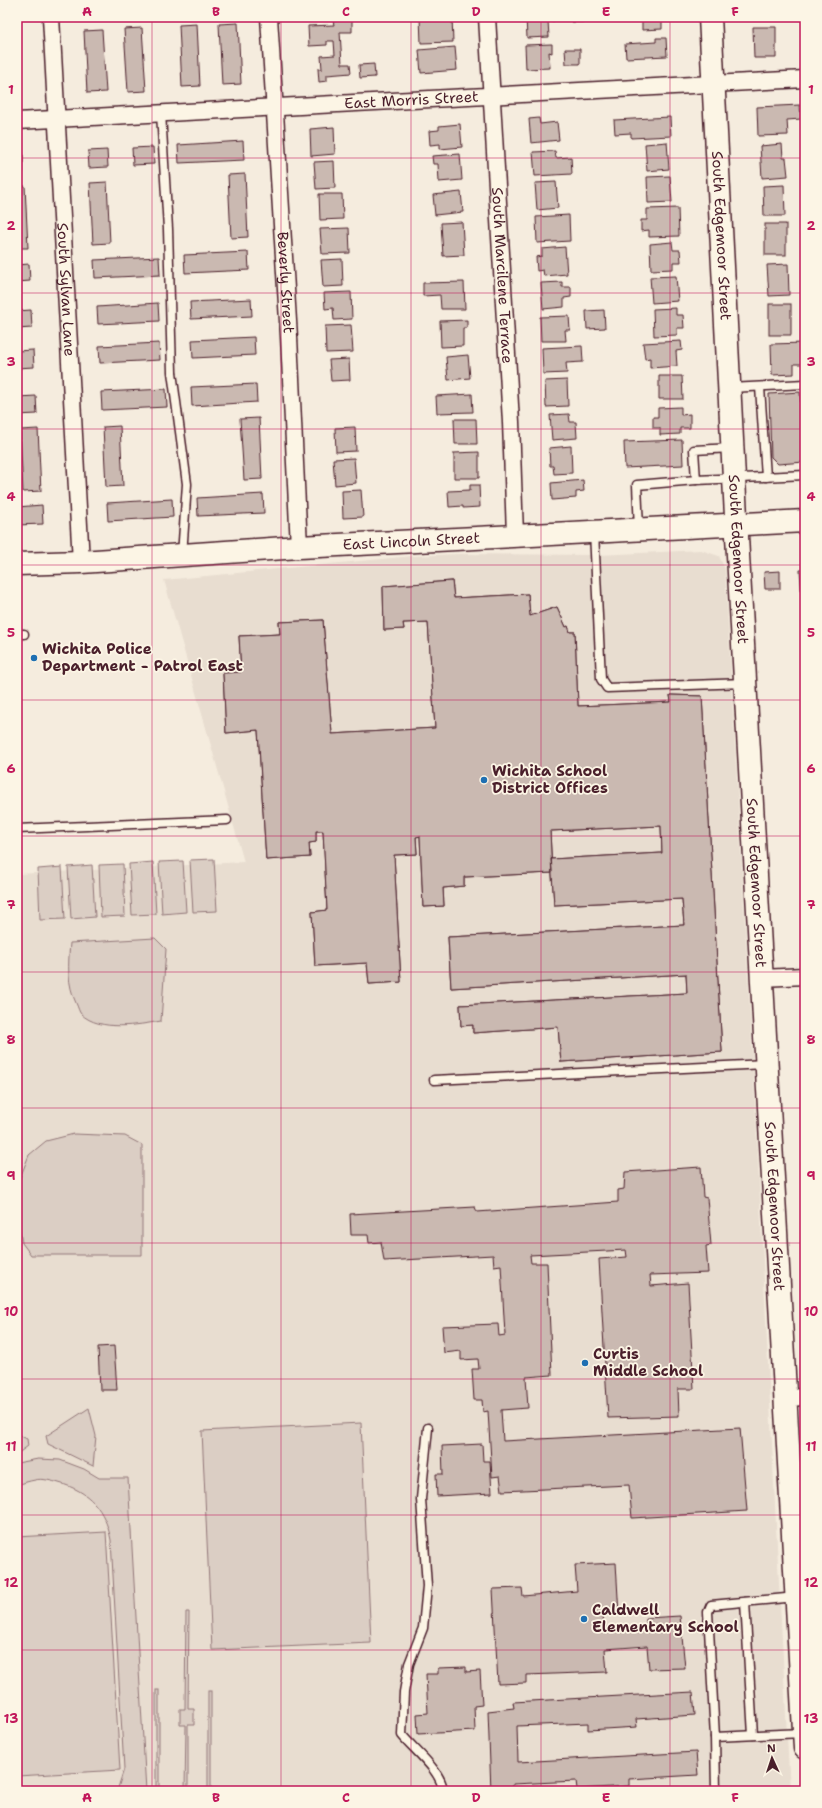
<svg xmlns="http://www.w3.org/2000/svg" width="822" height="1808" font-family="'Shantell Sans',sans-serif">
<rect width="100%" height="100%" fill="#f5ecde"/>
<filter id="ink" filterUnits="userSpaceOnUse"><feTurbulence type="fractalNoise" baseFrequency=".025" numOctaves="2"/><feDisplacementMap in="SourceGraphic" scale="8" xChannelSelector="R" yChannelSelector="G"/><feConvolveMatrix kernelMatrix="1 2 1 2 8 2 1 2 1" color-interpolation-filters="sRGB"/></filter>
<g filter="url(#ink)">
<polygon fill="#e8ddd0" points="701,550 719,556 725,569 756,1119 777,1545 790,1791 17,1791 17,874 244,862 164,580 413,556 459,554 599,555"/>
<g fill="#dbcec4" stroke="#927678">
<polygon points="214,859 217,911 193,912 190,860"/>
<polygon points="183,861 186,912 162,914 159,862"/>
<polygon points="153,862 156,914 132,915 129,864"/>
<polygon points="123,864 125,916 101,917 99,865"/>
<polygon points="92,865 95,917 71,919 68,867"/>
<polygon points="62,867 65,919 40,920 38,869"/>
<path d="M155,938L166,949L161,1021C138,1025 100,1032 81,1014C79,1012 78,1007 76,1003C67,984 68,965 70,943Z"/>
<polygon points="74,1134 125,1136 142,1145 142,1255 31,1255 22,1243 17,1214 18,1183 29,1155 46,1141"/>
<polygon points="89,1408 96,1436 93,1466 48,1444 46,1436"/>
<polygon points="361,1423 371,1643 212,1650 202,1431"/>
<polygon points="17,1434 27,1439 28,1446 17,1454"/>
<path d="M38,1459L60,1460L84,1469L99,1478H128L146,1791H117L124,1769L111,1540C105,1509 89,1491 59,1483C52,1481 42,1478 35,1480C29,1481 23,1483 17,1485V1463Z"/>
<polygon points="106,1532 120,1770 17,1776 17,1537"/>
<polygon points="186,1612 189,1612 188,1709 194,1709 194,1725 188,1725 188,1791 185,1791 186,1725 180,1725 180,1709 185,1709"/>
<rect x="156" y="1690" width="3" height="101"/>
<rect x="208" y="1691" width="3" height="100"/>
</g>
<g fill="#cab9b1" stroke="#4a1f2b">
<polygon points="420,17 452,17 453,42 421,43"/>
<polygon points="526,17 553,17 554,21 548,21 549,37 527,38"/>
<polygon points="572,17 588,17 589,22 572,22"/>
<polygon points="642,17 662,17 662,29 642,30"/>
<polygon points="751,17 788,17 788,18 751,19"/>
<polygon points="352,19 352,32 340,32 342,64 350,64 351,73 327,75 327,81 319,82 318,69 322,69 321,56 335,55 334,41 327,41 327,45 309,46 308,26 334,25 333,21"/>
<polygon points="238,23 241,84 222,85 219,24"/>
<polygon points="197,24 200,86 182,87 179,25"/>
<polygon points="753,27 776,27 776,58 754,58"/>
<polygon points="142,28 146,91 128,92 124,29"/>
<polygon points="102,30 106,92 87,93 84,31"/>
<polygon points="656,38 666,38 667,56 626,58 625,44 656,42"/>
<polygon points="552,44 552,53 549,52 550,68 526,69 525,45"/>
<polygon points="455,47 457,70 421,73 419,50"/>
<polygon points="565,49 580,49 580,64 566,64"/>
<polygon points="374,64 375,77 360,78 359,65"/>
<polygon points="17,71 18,71 19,88 17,88"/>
<polygon points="800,105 801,119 787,120 788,135 758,136 757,107"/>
<polygon points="670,117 671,136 631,138 631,133 615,134 614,120"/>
<polygon points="539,118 540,124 557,122 559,140 531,143 529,119"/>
<polygon points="460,124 462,147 440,149 440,144 430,145 429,131 439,130 439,126"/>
<polygon points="334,127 335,154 311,156 310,129"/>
<polygon points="243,141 244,160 179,163 178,145"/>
<polygon points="667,142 669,169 647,171 645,144"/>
<polygon points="782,144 783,158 786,158 788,176 762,178 760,146"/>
<polygon points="153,147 154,164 133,165 132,148"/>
<polygon points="107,150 108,167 89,168 88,151"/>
<polygon points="555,151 556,158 571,157 572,174 535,176 533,152"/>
<rect x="17" y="154" width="6" height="18"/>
<polygon points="460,154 462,180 439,182 438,164 433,164 432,156"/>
<polygon points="334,161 335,188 316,189 314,162"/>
<polygon points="245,174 248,237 231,238 228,175"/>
<polygon points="670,176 672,202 648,203 647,177"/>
<polygon points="107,182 110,243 93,244 90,183"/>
<polygon points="556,182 558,208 537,210 535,183"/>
<polygon points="784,185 785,216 764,216 763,186"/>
<polygon points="17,186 25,186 28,248 17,248"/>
<polygon points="461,192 463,212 435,215 433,195"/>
<polygon points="319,194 342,194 343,219 320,220"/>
<polygon points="678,208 679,236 649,237 649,230 641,231 641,220 647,220 647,209"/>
<polygon points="569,215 570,241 537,243 536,217"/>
<polygon points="462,222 464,255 443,256 441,223"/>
<rect x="765" y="224" width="21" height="31"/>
<polygon points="349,228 350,253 322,254 320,229"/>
<polygon points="672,242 673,250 680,250 681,262 673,262 673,269 651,270 650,244"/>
<polygon points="565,247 567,274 544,276 543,270 537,271 536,257 542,256 542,249"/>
<polygon points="248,252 249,270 185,273 184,255"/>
<polygon points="159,257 160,275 95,278 94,260"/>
<polygon points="342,259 343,286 323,287 321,260"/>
<polygon points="29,264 30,281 17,282 17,265"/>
<polygon points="788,264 789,295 769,296 767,265"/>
<polygon points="676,276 678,301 652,303 650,277"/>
<polygon points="464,282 465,309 441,309 440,295 423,296 423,283"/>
<polygon points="562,282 562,287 571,287 571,297 564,298 564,307 543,309 541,283"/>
<polygon points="351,292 352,319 334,320 333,308 325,309 324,293"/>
<polygon points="251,299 252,316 191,319 190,302"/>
<polygon points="158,303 159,321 98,324 97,307"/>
<rect x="769" y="304" width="22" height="31"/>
<polygon points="676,308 676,315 683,315 684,328 677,328 677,335 654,336 653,309"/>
<polygon points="31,310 32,328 17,329 17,311"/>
<polygon points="604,310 605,328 587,329 586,311"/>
<polygon points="569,316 570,330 565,330 566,341 541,341 540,317"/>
<polygon points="467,320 467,328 463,328 463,346 441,347 440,321"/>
<polygon points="351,325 353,352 326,353 325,326"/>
<polygon points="254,337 255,355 193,358 192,340"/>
<polygon points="681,341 682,350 676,351 677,366 650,368 650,358 645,359 643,343"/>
<polygon points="159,343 160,360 100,363 99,346"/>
<polygon points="804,343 804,364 794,364 794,374 772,375 771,344"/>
<polygon points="582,346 583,362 566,363 567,373 543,374 542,348"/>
<polygon points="33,350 34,367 17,368 17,351"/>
<polygon points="468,355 470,378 448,380 446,357"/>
<polygon points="349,359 350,380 331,381 329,360"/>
<polygon points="659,376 682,376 683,399 659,399"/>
<polygon points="567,380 568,406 546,407 545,381"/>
<polygon points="256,384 257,402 192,406 191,387"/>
<polygon points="166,389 167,407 102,410 101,392"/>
<polygon points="800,392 802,424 805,424 805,462 778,464 771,457 769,394"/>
<polygon points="472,394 473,412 437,413 436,396"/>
<polygon points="36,396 37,414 17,415 17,397"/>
<polygon points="681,407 681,415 690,414 690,428 680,428 680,434 660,435 660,428 653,428 653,417 658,417 658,408"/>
<polygon points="569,414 570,422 576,422 577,438 552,440 550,415"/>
<polygon points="259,418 262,479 244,480 240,419"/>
<polygon points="454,419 476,419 477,444 455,444"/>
<polygon points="120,426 123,486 106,487 103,427"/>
<polygon points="355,427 356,451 336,452 335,428"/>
<polygon points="38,429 41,491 23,492 20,430"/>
<polygon points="682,440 683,465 625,468 624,442"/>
<polygon points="571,446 572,473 554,474 553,466 550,466 549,448"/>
<polygon points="479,452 479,478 454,478 454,453"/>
<polygon points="354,458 356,483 335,485 333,459"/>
<polygon points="583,480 584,491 576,492 576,498 552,500 551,483"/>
<polygon points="470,485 479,485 480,507 463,508 463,506 449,507 448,491 470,490"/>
<polygon points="361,490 363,517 343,518 342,491"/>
<polygon points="263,494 264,513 198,516 197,498"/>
<polygon points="172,499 173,517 108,521 107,503"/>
<polygon points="42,505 43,524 17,525 17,507"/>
<polygon points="800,570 805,570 805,602 802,603"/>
<polygon points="780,571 780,589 765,589 764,572"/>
<polygon points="452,581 454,598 528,594 530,616 557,607 566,627 568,626 570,632 575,632 578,706 671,702 670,695 702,696 722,1052 561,1062 558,1027 473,1033 473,1025 461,1026 460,1005 687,993 686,974 451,988 448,937 684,925 682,899 554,905 551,859 662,853 661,826 550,831 552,873 464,877 464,886 443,888 444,906 423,907 420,836 416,837 417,854 394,855 401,982 369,984 367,963 315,966 312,912 327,910 323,831 316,831 316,842 309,843 310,857 266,860 258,730 226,733 223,673 241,672 239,636 280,634 279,622 323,620 332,734 435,728 428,622 403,623 404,629 384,630 383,586"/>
<polygon points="452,581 454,598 528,594 530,616 557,607 566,627 568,626 570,632 575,632 578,706 671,702 670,695 702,696 722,1052 561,1062 558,1027 473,1033 473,1025 461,1026 460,1005 687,993 686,974 451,988 448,937 684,925 682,899 554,905 551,859 662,853 661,826 550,831 552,873 464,877 464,886 443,888 444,906 423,907 420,836 416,837 417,854 394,855 401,982 369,984 367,963 315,966 312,912 327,910 323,831 316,831 316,842 309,843 310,857 266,860 258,730 226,733 223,673 241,672 239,636 280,634 279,622 323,620 332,734 435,728 428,622 403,623 404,629 384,630 383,586"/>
<polygon points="701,1167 703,1197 707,1198 711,1245 706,1246 708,1273 650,1275 651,1286 688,1283 694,1389 678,1389 679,1416 608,1418 599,1259 627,1257 626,1250 530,1255 531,1263 547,1263 552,1375 526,1377 528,1408 501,1410 503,1441 740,1428 747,1511 632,1518 629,1485 502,1491 500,1476 492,1477 488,1411 483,1412 482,1400 474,1400 472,1369 479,1369 478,1359 461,1360 461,1351 444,1353 442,1326 498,1324 499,1336 505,1335 501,1265 494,1266 493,1255 384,1261 381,1242 369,1243 368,1235 351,1235 350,1214 475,1207 477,1212 618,1202 618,1190 624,1189 625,1172"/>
<polygon points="114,1346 117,1390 100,1390 98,1347"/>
<polygon points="482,1444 483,1461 490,1461 492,1493 437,1496 436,1474 443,1474 442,1446"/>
<polygon points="616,1563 619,1615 603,1615 604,1627 646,1626 646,1618 680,1616 685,1668 649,1669 647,1646 605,1649 607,1672 526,1675 526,1683 498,1684 493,1589 522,1588 523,1596 577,1591 575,1565"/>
<polygon points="466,1667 466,1672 480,1671 482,1705 474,1706 475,1731 418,1734 417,1714 428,1713 426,1674 438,1674 438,1668"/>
<polygon points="693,1692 695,1715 636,1719 637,1727 588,1730 588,1723 517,1726 518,1762 696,1752 698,1775 629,1779 629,1786 577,1789 576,1781 513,1784 513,1791 491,1791 488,1711 514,1708 513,1702"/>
</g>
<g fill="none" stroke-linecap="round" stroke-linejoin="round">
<defs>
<g id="lane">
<polyline points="161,113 168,229 172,372 187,484 182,555"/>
<polyline points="760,387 766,477"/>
<polyline points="730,388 805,384"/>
<polyline points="696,480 805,475"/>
<polyline points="639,529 637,485 696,480 694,450 732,448"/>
<polyline points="594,532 601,679 607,688 745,683"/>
<polyline points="17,634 24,634"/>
<polyline points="17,829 227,820"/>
<polyline points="434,1080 766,1064"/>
<path d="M428,1428L421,1499L427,1586L423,1628L409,1664L404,1692L402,1735C414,1750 442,1771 443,1791"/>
<polyline points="796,1597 711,1605 708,1612 715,1737 804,1733"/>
<polyline points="745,1602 753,1735"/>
<polyline points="715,1737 716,1791"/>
</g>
<g id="street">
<path id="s1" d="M51,17L81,562"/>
<path id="s2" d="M269,17L289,337L299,547"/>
<path id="s3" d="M487,17L511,422L515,535"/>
<path id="s4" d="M17,121L805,79"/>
<polyline points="762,978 805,976"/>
<polyline points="786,1398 805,1397"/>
</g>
<g id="secondary">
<path id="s5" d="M710,17L738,555L805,1748"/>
<path id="s6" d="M17,564L81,562L299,547L805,521"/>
</g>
</defs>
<use href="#lane" stroke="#4a1f2b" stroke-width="11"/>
<use href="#street" stroke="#4a1f2b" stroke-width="19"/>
<use href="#secondary" stroke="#4a1f2b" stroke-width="25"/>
<use href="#lane" stroke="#fcf5e5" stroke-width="8"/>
<use href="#street" stroke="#fcf5e5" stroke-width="16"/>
<use href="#secondary" stroke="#fcf5e5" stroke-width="22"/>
</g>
</g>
<path fill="none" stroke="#c2185b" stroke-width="1" stroke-opacity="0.55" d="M152,17V1791M281,17V1791M411,17V1791M541,17V1791M670,17V1791M17,158H805M17,293H805M17,429H805M17,565H805M17,700H805M17,836H805M17,972H805M17,1108H805M17,1243H805M17,1379H805M17,1515H805M17,1650H805"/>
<g fill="#1f6fb2" stroke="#fcf5e5" stroke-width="1.5">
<circle cx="34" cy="658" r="4"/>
<circle cx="484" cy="780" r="4"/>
<circle cx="585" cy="1363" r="4"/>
<circle cx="584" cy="1619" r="4"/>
</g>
<g text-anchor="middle" stroke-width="3.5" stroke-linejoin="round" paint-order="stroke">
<g font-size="15" fill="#4a1f2b" stroke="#fcf5e5">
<text dy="5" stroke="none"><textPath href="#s4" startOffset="395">East Morris Street</textPath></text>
<text dy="5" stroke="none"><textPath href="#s5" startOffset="219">South Edgemoor Street</textPath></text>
<text dy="5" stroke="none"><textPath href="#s3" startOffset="259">South Marcilene Terrace</textPath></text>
<text dy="5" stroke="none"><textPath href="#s2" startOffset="266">Beverly Street</textPath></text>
<text dy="5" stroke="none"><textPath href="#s1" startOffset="273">South Sylvan Lane</textPath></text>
<text dy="5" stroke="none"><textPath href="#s6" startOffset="395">East Lincoln Street</textPath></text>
<text dy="5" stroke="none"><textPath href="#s5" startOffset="543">South Edgemoor Street</textPath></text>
<text dy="5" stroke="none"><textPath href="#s5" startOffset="867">South Edgemoor Street</textPath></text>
<text dy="5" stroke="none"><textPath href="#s5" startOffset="1191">South Edgemoor Street</textPath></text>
</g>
<g font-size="15" font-weight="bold" fill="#4a1f2b" stroke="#fcf5e5" text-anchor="start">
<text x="42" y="654">Wichita Police<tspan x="42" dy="17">Department - Patrol East</tspan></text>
<text x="492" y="776">Wichita School<tspan x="492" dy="17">District Offices</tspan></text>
<text x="593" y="1359">Curtis<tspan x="593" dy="17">Middle School</tspan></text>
<text x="592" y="1615">Caldwell<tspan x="592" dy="17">Elementary School</tspan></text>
</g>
</g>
<rect width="822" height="1808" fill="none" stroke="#fcf5e5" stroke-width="44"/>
<g transform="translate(772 1758) rotate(357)" stroke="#fcf5e5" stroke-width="3" paint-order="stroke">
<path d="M0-3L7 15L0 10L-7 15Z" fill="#4a1f2b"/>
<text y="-6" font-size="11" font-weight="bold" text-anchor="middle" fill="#4a1f2b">N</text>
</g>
<rect x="22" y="22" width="778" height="1764" fill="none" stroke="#c2185b" stroke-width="1.5"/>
<g font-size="13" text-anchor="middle" font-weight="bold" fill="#c2185b">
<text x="87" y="16">A</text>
<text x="216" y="16">B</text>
<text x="346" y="16">C</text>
<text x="476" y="16">D</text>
<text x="606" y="16">E</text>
<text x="735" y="16">F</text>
<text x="11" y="94">1</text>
<text x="811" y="94">1</text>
<text x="11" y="230">2</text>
<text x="811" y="230">2</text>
<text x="11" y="366">3</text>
<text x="811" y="366">3</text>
<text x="11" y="501">4</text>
<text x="811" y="501">4</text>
<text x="11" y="637">5</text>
<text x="811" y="637">5</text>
<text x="11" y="773">6</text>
<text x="811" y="773">6</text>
<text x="11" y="909">7</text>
<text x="811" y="909">7</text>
<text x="11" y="1044">8</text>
<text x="811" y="1044">8</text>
<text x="11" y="1180">9</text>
<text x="811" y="1180">9</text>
<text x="11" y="1316">10</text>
<text x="811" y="1316">10</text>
<text x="11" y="1451">11</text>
<text x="811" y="1451">11</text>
<text x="11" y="1587">12</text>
<text x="811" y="1587">12</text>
<text x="11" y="1723">13</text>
<text x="811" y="1723">13</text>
<text x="87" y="1802">A</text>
<text x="216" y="1802">B</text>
<text x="346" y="1802">C</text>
<text x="476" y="1802">D</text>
<text x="606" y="1802">E</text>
<text x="735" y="1802">F</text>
</g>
</svg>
